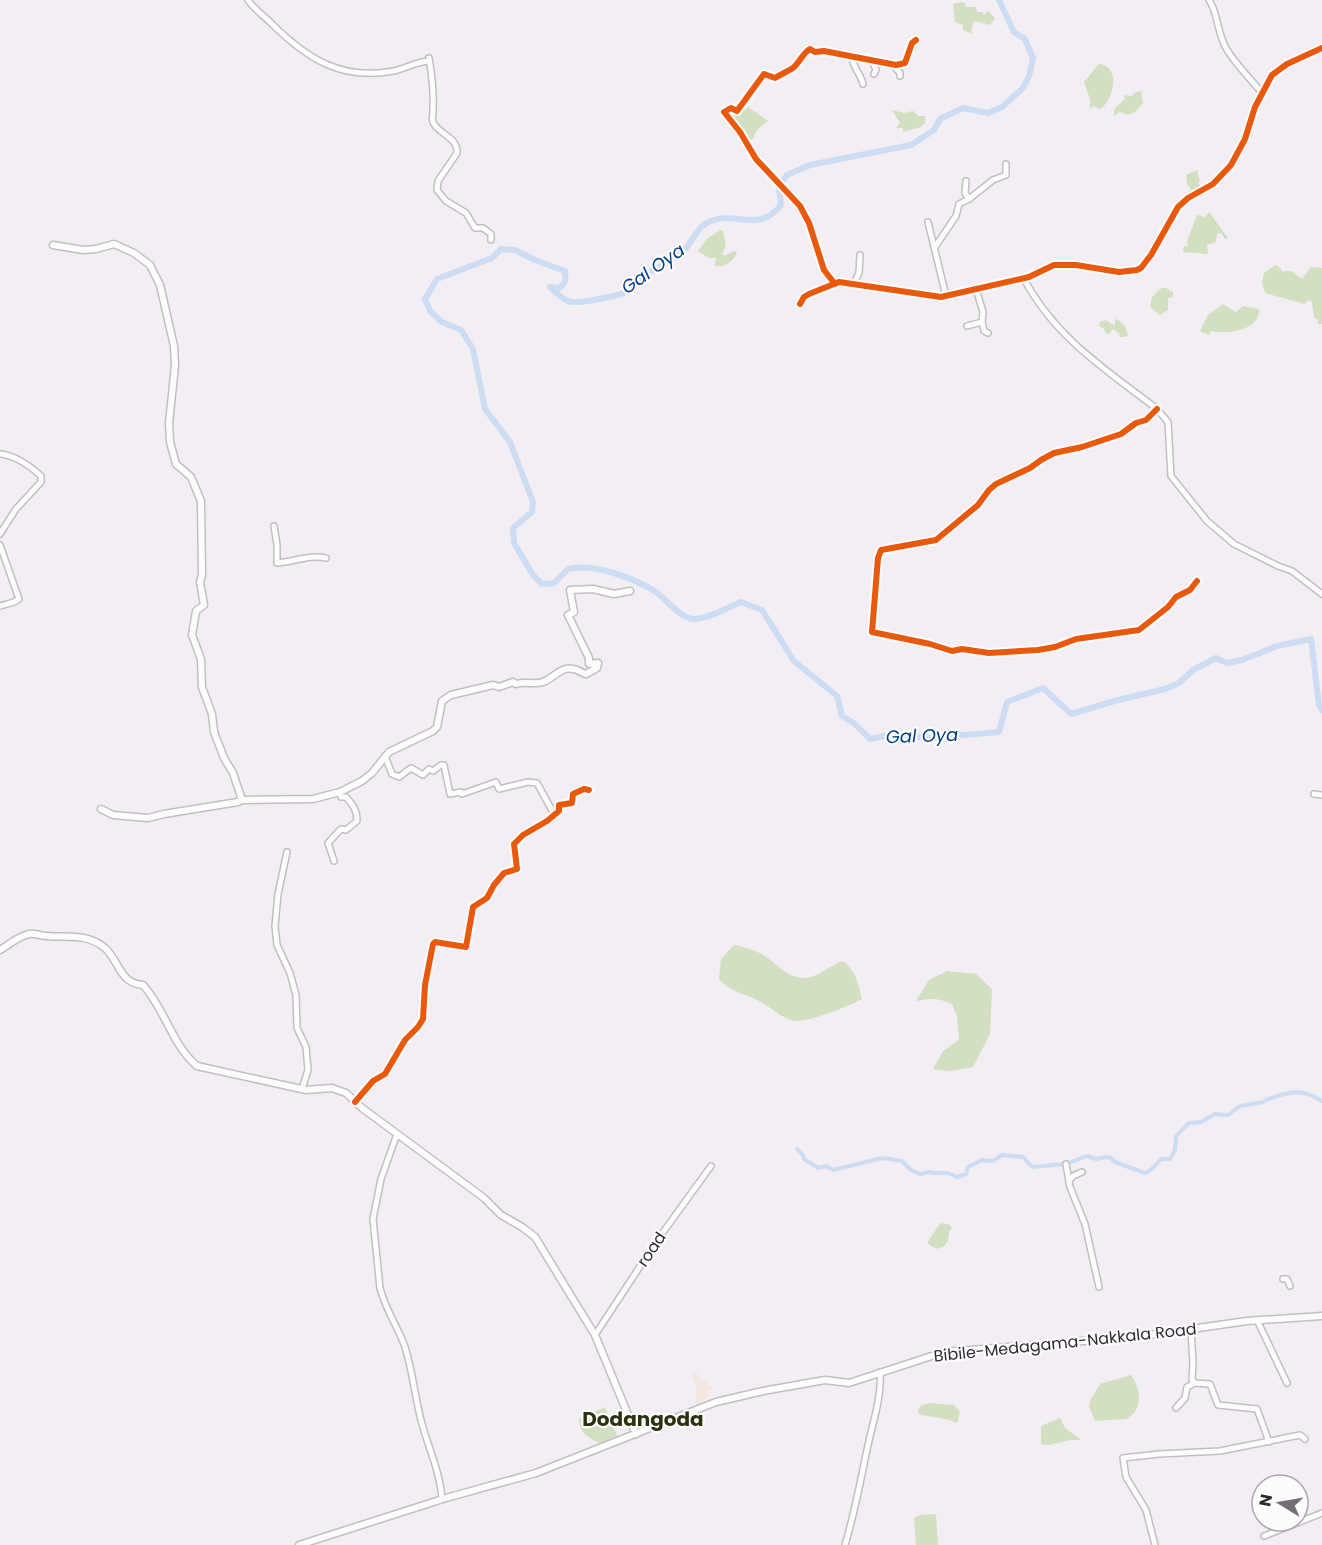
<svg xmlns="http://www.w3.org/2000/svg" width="1322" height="1545" font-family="Poppins,sans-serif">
<rect width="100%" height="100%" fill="#f2eef3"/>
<polygon fill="#f3e7e0" points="697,1372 699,1380 705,1381 714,1390 708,1390 710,1394 701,1403 695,1404 697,1386 692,1378 693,1373"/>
<g fill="#d2dfc0">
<polygon points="961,2 965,3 965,7 975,7 977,12 982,12 984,15 988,11 995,18 990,25 974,21 971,30 973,34 963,30 963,25 955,22 953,4"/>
<path d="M1099,64C1122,66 1113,102 1100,109L1094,106L1090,109V99L1084,82Z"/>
<path d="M1141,91L1143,103C1136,112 1131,118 1120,112L1114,116V109L1125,99L1124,97L1125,95L1131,96L1136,92Z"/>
<polygon points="748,107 768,121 757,130 753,139 749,140 731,114 739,114"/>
<polygon points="892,110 904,113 913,111 918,116 925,116 925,123 921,127 903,132 903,128 896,128 900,123"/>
<polygon points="1197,170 1200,181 1198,183 1202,187 1188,196 1186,194 1191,189 1187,184 1186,175"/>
<polygon points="1209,212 1228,238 1225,239 1221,233 1217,234 1216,242 1207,245 1208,254 1183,252 1184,246 1188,246 1187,241 1197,215 1205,217"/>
<path d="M720,230L723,231L726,245L722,254L725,256L733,251L737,252C735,260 724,268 715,266L716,258H709L698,251L707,239Z"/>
<path d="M1275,265L1279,267L1283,272C1291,268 1295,274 1302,279L1311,267L1322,268V324H1318V320L1314,318L1312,302L1308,300L1305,304L1265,293L1262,283L1264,273Z"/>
<polygon points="1161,288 1166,288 1173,292 1173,297 1168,298 1168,310 1160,315 1150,307 1152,297"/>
<path d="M1223,304L1236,312L1243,306L1259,309C1260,330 1228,335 1211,331L1209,335L1200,331L1208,315Z"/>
<path d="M1115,319C1123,321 1126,327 1128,335L1125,337H1120L1119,333L1113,329L1109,334H1106L1104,329L1099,326L1100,322L1106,320L1115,326Z"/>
<path d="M734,945C745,947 755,950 765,956C778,965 788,978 805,978C819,977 830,965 843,961C856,971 858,983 862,999C846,1007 813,1021 795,1021C783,1020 770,1006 759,1001C744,993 730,992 719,979L721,959Z"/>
<path d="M947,971L976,974L992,989L990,1034L973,1067L950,1071L933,1069L943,1051L959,1040L957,1016L952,1004C939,998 930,998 916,1001L929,980Z"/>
<path d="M942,1223L950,1225L952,1228L949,1232L948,1241L943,1247L936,1249L927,1243C931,1238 937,1225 942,1223Z"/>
<path d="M1131,1375C1141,1388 1144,1411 1126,1419L1095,1421L1089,1406L1090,1401L1100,1384Z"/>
<polygon points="929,1403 954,1405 960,1412 957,1423 950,1420 922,1415 918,1413 920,1406"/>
<path d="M605,1407L617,1435L614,1438L601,1444C589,1437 580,1435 579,1419Z"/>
<polygon points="1060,1418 1065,1428 1081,1440 1070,1440 1049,1445 1041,1444 1041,1426"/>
<polygon points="936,1514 938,1545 916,1545 914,1518 920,1515"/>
</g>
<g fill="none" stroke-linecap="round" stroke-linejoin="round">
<g stroke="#ccdcf2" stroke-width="4">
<path d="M1266,1100C1288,1092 1300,1087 1322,1101"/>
<polyline points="797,1149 803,1155 804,1159 818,1168 826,1166 833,1170 882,1158 902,1161 911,1170 920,1174 929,1172 934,1173 948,1173 957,1177 966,1174 968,1167 982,1160 993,1161 1002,1155 1023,1157 1032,1167 1066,1164 1087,1156 1096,1159 1106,1157 1111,1158 1115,1162 1145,1173 1152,1169 1161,1159 1170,1159 1175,1150 1176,1136 1189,1123 1201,1122 1215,1114 1228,1115 1240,1106 1263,1102"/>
</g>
<path stroke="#ccdcf2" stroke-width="6" d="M999,0L1014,32L1025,39L1033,58L1029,76L1023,88L1002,107L988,113L963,108L940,119L934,130L911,145L810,165L787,175L779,187L781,205C757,236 734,207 705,224C696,230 692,242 685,249C674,261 656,268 642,276C635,279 634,288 626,292C618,296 576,305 568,301C562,298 555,292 550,287L559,288C566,283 566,279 565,271L535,260L515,250L501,249L492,258L437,279L425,299L430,311L442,322L461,330L473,349L485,409L510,442L533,502L532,512L513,528L514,543L533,575L542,584L554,583L568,569C594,563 634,578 656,592C667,600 679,617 693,619C706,620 729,607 741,602L762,610L794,661L837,696L842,716L855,724L870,739L894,734L929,738L999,732L1007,702L1043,688L1071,714L1118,700L1165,689L1179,683L1193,670L1216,658L1227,663L1242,660L1277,646L1311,639L1319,705L1322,710"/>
<defs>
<g id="minor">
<path d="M248,0C254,9 263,15 271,23C307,59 342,81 394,71C406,68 416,62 429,61"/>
<path d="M1209,0C1218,12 1217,33 1226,48C1235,64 1250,78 1262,93"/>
<path d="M852,56C852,67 861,74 863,84"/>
<path d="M429,58C432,75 434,93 433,111C433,115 431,120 434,124C441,135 458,138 457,153L438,181L437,190L446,201L466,213L475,228H483L491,234V240"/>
<polyline points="872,61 876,70 874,74"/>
<polyline points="893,65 900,73 900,76"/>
<polyline points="969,199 993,180 1006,175 1006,164"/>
<polyline points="928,222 946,296"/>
<polyline points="935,247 956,216 959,204 969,199 965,193 966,181"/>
<path d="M1023,277C1054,337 1105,369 1157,409L1168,422L1171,476L1207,521L1234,544L1278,566L1292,571L1322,594"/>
<polyline points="854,283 859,273 860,255"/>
<path d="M835,284L824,270L809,223L800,206L756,159L740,132L724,112L731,108L737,111L764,74L775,78C780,75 788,71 793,68C800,62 802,54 810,49L815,52L824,51L896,65L905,63L912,43L916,40"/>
<polyline points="976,289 983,312 982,322 984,331 988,333"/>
<polyline points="800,304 804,297 809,294 839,282 941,297 1029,277 1054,265 1076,265 1119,272 1137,270 1141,268 1151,255 1178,207 1188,198 1213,184 1231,165 1245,139 1255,107 1272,75 1287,64 1322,48"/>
<polyline points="967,326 982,322"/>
<polyline points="1157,409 1146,420 1136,423 1121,434 1082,447 1054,453 1041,460 1030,468 996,484 989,490 978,505 936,540 881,550 878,558 872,632 930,644 952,651 962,649 989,653 1038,650 1055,647 1076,639 1139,630 1168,607 1176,597 1190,590 1197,581"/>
<path d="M0,454C14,455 31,466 41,476V482L16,509L0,534"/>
<path d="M274,526L277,545V563C293,562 311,554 326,558"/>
<polyline points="0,545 19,599 14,602 0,606"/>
<polyline points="385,756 392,774 399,777 411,768 423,775 429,769 433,771 441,765 444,765 450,794 461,792 462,794 496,782 499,789 528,782 537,783 554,814"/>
<polyline points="1314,794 1322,795"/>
<polyline points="287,852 278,894 275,926 277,945 290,973 296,995 297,1028 306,1047 308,1070 302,1089"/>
<path d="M334,861L328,843L341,829L346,830L357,821C357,810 353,805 346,797H341L340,792"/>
<polyline points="355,1102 373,1081 385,1074 405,1040 418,1027 423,1019 425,985 433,944 435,942 466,947 473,907 487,898 494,885 504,873 517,869 514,844 523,835 547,821 559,811 559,805 572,803 573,794 584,789 589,790"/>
<path d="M397,1134L381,1179L373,1219L380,1288C385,1309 398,1327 405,1347C413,1372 415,1399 422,1424C429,1449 440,1472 442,1499"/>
<polyline points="1066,1164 1070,1187 1085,1224 1099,1287"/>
<polyline points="1069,1181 1073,1176 1082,1172"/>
<polyline points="1283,1279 1287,1279 1290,1286"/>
<polyline points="1257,1320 1287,1383"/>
<polyline points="1191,1330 1193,1363 1192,1380 1195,1383 1210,1384 1218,1405 1257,1409 1269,1442"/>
<polyline points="595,1335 656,1242 711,1166"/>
<polyline points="1176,1408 1185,1398 1187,1387 1195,1383"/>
<polyline points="1264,1536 1322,1513"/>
<path d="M845,1545C855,1512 861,1478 868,1445C873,1422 882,1396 880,1372"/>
<polyline points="1155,1545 1146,1510 1126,1477 1123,1458 1159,1454 1220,1451 1300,1435 1305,1439"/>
</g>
<g id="major">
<polyline points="53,245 83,250 96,249 114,244 134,253 150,265 160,285 174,346 175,366 169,423 170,442 176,464 191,477 201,501 202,575 200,582 204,605 196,611 192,635 201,659 202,687 212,714 214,732 224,758 233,773 242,800"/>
<path d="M101,809L113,815L148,818L164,814L238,802L242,800L313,799L340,792L362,781L372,773L389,752L433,731L437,727L442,701L451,695L493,685L499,687L513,682L516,684C525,681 534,685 543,682C554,678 561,666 573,669C578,669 581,673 586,674L597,668L598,663L589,664V658L568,615L574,612L570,590L593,589L614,594L630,591"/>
<path d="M0,950C8,945 19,936 29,934C35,933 41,936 47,936C68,938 87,933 105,948C120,962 119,983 143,985C165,1009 172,1045 197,1066L306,1090L332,1088L346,1093L362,1108L484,1198L501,1215L522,1227L535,1237L595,1335L636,1434"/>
<polyline points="299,1545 446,1498 536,1473 716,1402 763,1391 825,1380 849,1383 944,1352 1135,1337 1247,1321 1322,1316"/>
</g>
</defs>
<use href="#minor" stroke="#c2bfc2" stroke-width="8"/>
<use href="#major" stroke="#c2bfc2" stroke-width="9"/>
<use href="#minor" stroke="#fdfcfd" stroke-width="5"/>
<use href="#major" stroke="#fdfcfd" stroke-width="6"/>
<defs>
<g id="cycleway">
<path d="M835,284L824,270L809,223L800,206L756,159L740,132L724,112L731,108L737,111L764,74L775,78C780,75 788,71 793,68C800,62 802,54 810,49L815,52L824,51L896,65L905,63L912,43L916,40"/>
<polyline points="800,304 804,297 809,294 839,282 941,297 1029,277 1054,265 1076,265 1119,272 1137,270 1141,268 1151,255 1178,207 1188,198 1213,184 1231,165 1245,139 1255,107 1272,75 1287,64 1322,48"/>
<polyline points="1157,409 1146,420 1136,423 1121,434 1082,447 1054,453 1041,460 1030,468 996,484 989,490 978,505 936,540 881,550 878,558 872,632 930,644 952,651 962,649 989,653 1038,650 1055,647 1076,639 1139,630 1168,607 1176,597 1190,590 1197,581"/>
<polyline points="355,1102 373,1081 385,1074 405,1040 418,1027 423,1019 425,985 433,944 435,942 466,947 473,907 487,898 494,885 504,873 517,869 514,844 523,835 547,821 559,811 559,805 572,803 573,794 584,789 589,790"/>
</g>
</defs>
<use href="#cycleway" stroke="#fefbff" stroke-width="10"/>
<use href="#cycleway" stroke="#e8590c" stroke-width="6"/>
</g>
<g text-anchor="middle" stroke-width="4.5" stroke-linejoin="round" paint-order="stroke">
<g font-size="16" fill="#2e2b2f" stroke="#fefbff">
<text transform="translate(651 1249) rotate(-56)" y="6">road</text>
<text transform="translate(1065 1342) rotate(-6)" y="6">Bibile-Medagama-Nakkala Road</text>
</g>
<g font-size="18" font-style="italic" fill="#014080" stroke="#fefbff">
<text transform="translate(653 269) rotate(-35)" y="6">Gal Oya</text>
<text transform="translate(922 736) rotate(-2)" y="6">Gal Oya</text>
</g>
<g font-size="20" font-weight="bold" fill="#29320c" stroke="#fefbff">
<text x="643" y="1426">Dodangoda</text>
</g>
</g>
<g transform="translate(1280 1503) rotate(281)"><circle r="28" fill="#fefbff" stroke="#aba8ac" stroke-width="1.5"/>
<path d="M0-4.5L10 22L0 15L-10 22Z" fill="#736f74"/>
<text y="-9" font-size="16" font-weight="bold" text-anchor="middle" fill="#2e2b2f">N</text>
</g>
</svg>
